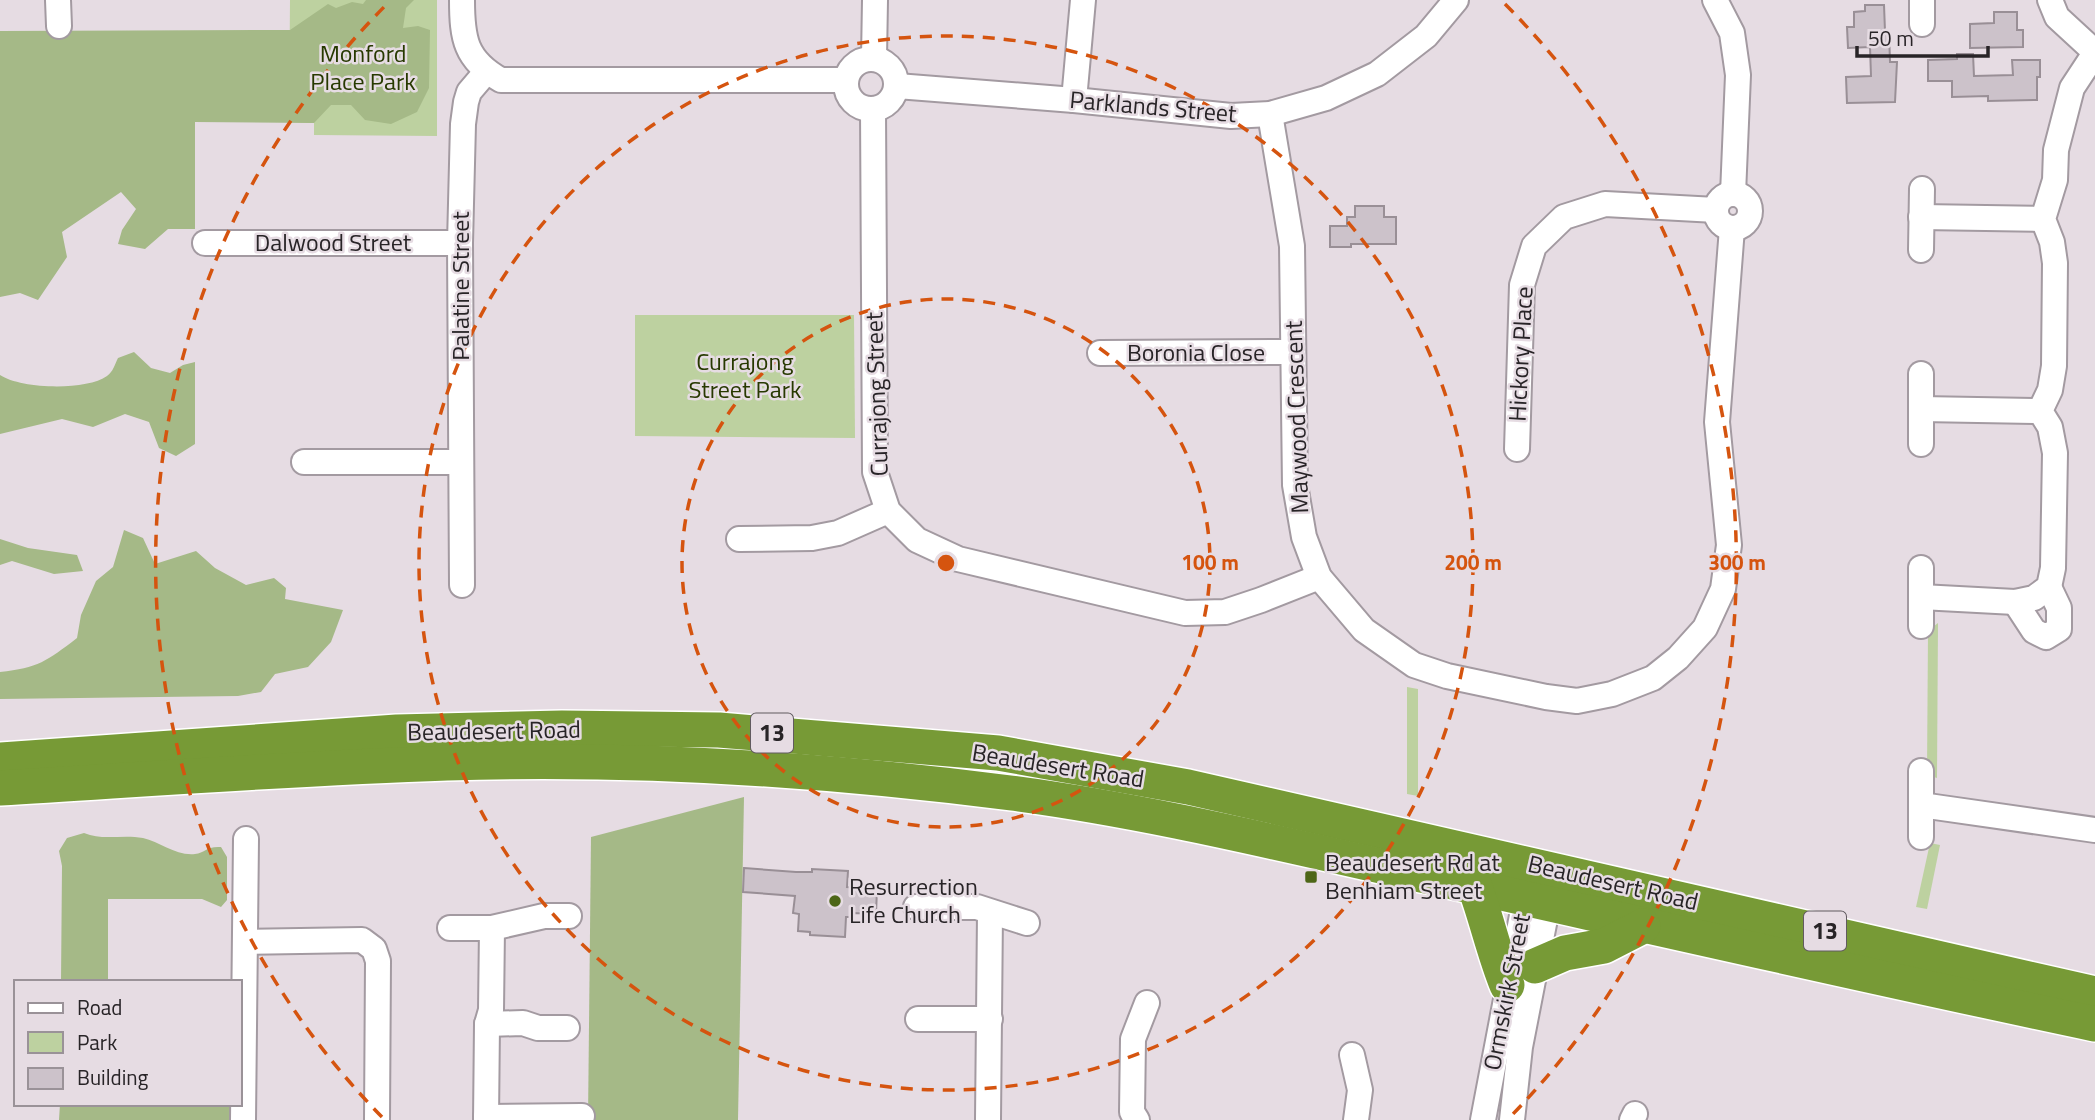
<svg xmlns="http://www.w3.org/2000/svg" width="2095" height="1120" font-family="'Titillium Web',sans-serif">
<rect width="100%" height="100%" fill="#e6dce3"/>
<g fill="#bdd1a0">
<polygon points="290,0 437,0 437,136 314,135 314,123 289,122"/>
<polygon points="635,315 854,315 855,438 635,436"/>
<polygon points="1938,623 1937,778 1927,775 1928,631"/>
<polygon points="1407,687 1418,689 1418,796 1407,794"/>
<polygon points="1930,843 1940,845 1927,909 1916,907"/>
</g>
<g fill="#a5b987">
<polygon points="366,0 414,0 406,8 403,28 418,26 430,30 429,88 417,112 391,124 365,120 351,105 331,105 314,123 195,122 195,229 168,229 145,249 118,244 122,230 136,209 121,192 62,232 67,257 38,300 20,293 0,297 0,31 290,30 328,4 336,8 352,2 363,4"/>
<path d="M134,352L151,368L170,373L183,365L195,362V444L176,456L159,448L149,422L125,414L93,427L62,419L0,434V375C21,389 86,391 107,376C113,372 115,364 118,358Z"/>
<path d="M124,530L143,538L155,564L196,551L215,568L246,585L274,578L286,588L285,599L343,610L331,642L308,667L275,674L261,692L238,696L0,699V672C38,668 47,661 77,638L81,615L96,581L113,567Z"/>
<polygon points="0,539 28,548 77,555 83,571 54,574 12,561 0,565"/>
<polygon points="744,797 738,1120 588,1120 591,837"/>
<path d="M84,833C103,841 122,834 143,838C160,842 176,856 195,854C205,853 206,846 221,847L227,857V900L221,907L202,899H108V982H61L62,866L59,851L67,838Z"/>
<polygon points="60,1104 231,1104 230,1120 59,1120"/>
</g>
<g fill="#ccc2ca" stroke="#998f96" stroke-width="2">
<polygon points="1865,5 1884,5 1885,31 1889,31 1890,62 1897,62 1895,102 1847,103 1846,77 1871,76 1870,47 1848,48 1847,27 1854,27 1854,12 1865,11"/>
<polygon points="1994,12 2017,12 2017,30 2023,30 2023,47 1970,48 1970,24 1994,23"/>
<polygon points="1957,54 1973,54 1974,76 2013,75 2012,60 2040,60 2040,77 2037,77 2037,100 1988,101 1988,96 1952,97 1952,81 1928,81 1928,60 1957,59"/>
<polygon points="1355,206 1384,206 1384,217 1396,217 1396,244 1351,244 1351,247 1330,247 1330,226 1347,226 1347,217 1355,217"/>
<polygon points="744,868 796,872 812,872 812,869 848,871 847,887 877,889 876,914 853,913 853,917 846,917 845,937 810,935 810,932 798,931 799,914 793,913 795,896 743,892"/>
</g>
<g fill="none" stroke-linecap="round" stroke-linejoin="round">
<defs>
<g id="minor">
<polyline points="58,0 59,26"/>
<path d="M462,0C462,38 465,60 501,80H846"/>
<polyline points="1715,0 1732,33 1738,75 1733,194"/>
<polyline points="1922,0 1922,24"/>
<polyline points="2050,0 2057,17 2095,52"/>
<polyline points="874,58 875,0"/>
<circle cx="871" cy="84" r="25"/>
<polyline points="897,86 1074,100 1231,116 1270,114 1326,98 1377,74 1426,36 1456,0"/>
<polyline points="1074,100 1083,0"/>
<polyline points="873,109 875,472 888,511 917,540 958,559 1185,613 1225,612 1261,600 1319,577"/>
<polyline points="1270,114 1292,246 1295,485 1304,537 1319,577 1364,630 1414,665 1447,676 1546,697 1577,701 1612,694 1653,678 1678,658 1705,628 1723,589 1729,545 1717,422 1732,228"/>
<circle cx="1733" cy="211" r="17"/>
<polyline points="1921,217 2043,219"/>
<polyline points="205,243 460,243"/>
<polyline points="1921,250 1922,189"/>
<polyline points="1100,353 1293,352"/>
<polyline points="1921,409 2040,411"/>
<polyline points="1921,444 1921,374"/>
<polyline points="1517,449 1522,285 1534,246 1564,217 1605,204 1716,210"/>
<polyline points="304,462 461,462"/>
<polyline points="739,539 812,538 838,533 888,511"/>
<polyline points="462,585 460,243 463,124 466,102 469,92 486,72"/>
<polyline points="1921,597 2015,602 2034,598 2049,587 2053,568 2055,453 2050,427 2040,411 2050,390 2054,366 2055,263 2052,242 2043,219 2055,180 2056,150 2072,88 2095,53"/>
<polyline points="2015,602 2034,631 2046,637 2059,629 2059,608 2049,587"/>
<polyline points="1921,626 1921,568"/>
<polyline points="1921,805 2095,830"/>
<polyline points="1921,837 1921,771"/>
<polyline points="916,907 977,907 1027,923"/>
<polyline points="450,928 492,928"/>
<polyline points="245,942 362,940 374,949 378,961 377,1120"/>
<polyline points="918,1019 990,1019"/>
<polyline points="487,1024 523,1023 538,1028 567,1028"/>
<polyline points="1352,1055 1360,1090 1356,1120"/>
<polyline points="486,1117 582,1116"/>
<polyline points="243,1120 246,839"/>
<polyline points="486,1120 487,1024 491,1010 492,928 544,916 569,916"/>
<polyline points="988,1120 990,913"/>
<polyline points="1137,1120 1132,1112 1133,1039 1147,1003"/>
<polyline points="1483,1120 1528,884"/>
<polyline points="1512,1120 1520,1047 1551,888"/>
<polyline points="1632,1120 1635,1114"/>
</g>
<g id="highway">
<polyline points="0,760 397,732 562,728 719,730 998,753 1188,787 2095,994"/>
<path d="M0,788C149,779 298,768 447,763C635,757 824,769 1011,793C1156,812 1297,848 1439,879C1658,928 1876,978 2095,1024"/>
<path d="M1475,887C1487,920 1494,953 1507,985"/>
<polyline points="1535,966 1565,953 1604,946 1643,926"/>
</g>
</defs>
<use href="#minor" stroke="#a39aa1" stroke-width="28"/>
<use href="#highway" stroke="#fff" stroke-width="38"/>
<use href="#minor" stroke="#fff" stroke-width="24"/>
<use href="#highway" stroke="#779a36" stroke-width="35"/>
</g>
<g fill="none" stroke="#d5540f" stroke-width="3.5" stroke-dasharray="12 9">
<circle cx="946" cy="563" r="264"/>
<circle cx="946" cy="563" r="527"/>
<path d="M382 1117A791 791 0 0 1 387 4M1505 4A791 791 0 0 1 1510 1117"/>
</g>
<g fill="#4d6617" stroke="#e6dce3" stroke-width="2.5">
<rect x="1304" y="870" width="14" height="14" rx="3.5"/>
<circle cx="835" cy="901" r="7"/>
</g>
<g text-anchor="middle" stroke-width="5" stroke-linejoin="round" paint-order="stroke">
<g fill="#e6dce3" stroke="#615b5f" stroke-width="2">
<rect x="751" y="713.5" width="42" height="39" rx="5"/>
<rect x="1804" y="911.5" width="42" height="39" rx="5"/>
</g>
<g font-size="23" font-weight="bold" fill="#282427">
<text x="772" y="741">13</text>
<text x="1825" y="939">13</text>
</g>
<g font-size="24" fill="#273900" stroke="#e6dce3">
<text x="363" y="62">Monford<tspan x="363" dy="28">Place Park</tspan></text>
<text x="745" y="370">Currajong<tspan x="745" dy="28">Street Park</tspan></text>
</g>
<g font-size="24" fill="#282427" stroke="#e6dce3">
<text transform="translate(1153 107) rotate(5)" y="8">Parklands Street</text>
<text x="333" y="251">Dalwood Street</text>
<text transform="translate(461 286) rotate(-90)" y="8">Palatine Street</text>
<text x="1196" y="361">Boronia Close</text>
<text transform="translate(1521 354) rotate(-87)" y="8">Hickory Place</text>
<text transform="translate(877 394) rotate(-92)" y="8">Currajong Street</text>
<text transform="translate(1297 417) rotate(-92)" y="8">Maywood Crescent</text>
<text transform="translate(494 731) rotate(-1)" y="8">Beaudesert Road</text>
<text transform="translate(1058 766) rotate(9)" y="8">Beaudesert Road</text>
<text transform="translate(1613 883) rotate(13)" y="8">Beaudesert Road</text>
<text transform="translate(1507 992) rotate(-79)" y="8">Ormskirk Street</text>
</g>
<g font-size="24" fill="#282427" stroke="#e6dce3" text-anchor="start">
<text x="1325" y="871">Beaudesert Rd at<tspan x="1325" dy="28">Benhiam Street</tspan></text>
<text x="849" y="895">Resurrection<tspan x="849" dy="28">Life Church</tspan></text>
</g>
</g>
<circle cx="946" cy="563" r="10" fill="#d5540f" stroke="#e6dce3" stroke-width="3.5"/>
<g font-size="21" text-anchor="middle" font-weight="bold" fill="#d5540f" stroke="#e6dce3" stroke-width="5" stroke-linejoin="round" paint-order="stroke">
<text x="1210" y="570">100 m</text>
<text x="1473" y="570">200 m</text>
<text x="1737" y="570">300 m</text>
</g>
<rect x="14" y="980" width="228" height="126" fill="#e6dce3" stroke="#9a9298" stroke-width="2"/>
<rect x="28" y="1003" width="35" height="10" fill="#ffffff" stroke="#9a9298" stroke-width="2"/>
<text x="77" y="1015" font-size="21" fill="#282427">Road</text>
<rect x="28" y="1032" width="35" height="21" fill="#bdd1a0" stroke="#9a9298" stroke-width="2"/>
<text x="77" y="1050" font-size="21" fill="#282427">Park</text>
<rect x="28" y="1068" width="35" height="21" fill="#ccc2ca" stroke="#9a9298" stroke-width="2"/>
<text x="77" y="1085" font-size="21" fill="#282427">Building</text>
<path d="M1857 46v10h131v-10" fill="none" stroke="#282427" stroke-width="3.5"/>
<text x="1868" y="46" font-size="21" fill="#282427" stroke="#e6dce3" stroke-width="5" paint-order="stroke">50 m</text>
</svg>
